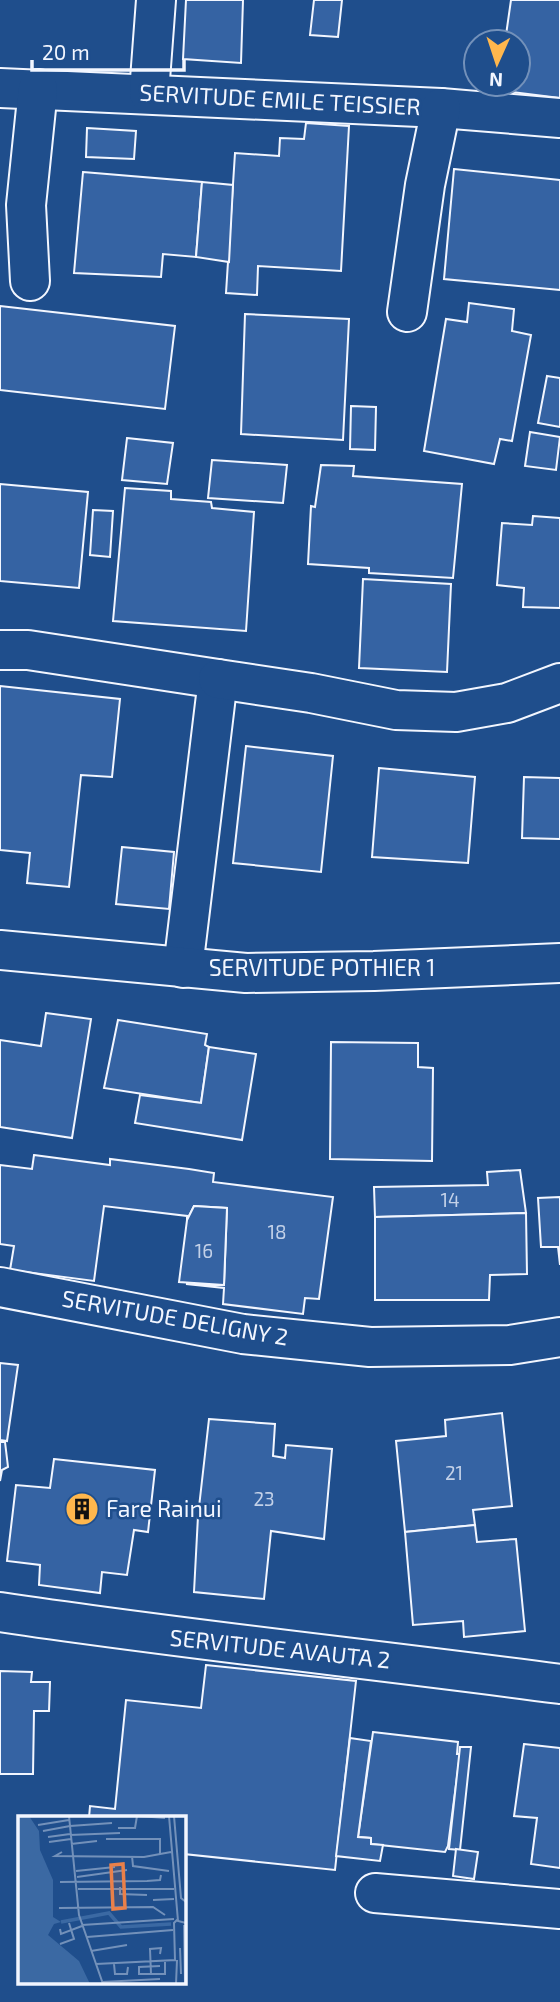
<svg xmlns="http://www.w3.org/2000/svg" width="560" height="2002" font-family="'Exo 2',sans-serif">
<rect width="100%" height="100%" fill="#1f4e8c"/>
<g fill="#3563a3" stroke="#f2f6ff" stroke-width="2">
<polygon points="186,0 243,0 241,63 183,59"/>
<polygon points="314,0 342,0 338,37 310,35"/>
<polygon points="511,0 560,0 560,98 504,91 505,84 518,84 518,42 505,42"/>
<polygon points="306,123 349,126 341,271 258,266 257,295 226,293 235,153 279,156 280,138 304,139"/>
<polygon points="87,128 136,131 134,159 86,157"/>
<polygon points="454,169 560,180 560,290 444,279"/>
<polygon points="83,172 202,182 196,257 163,254 161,277 74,273"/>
<polygon points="202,182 233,185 229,262 196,257"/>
<polygon points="469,303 514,309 512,331 531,335 512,441 500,439 494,464 424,451 446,319 467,322"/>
<polygon points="0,306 175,326 165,409 0,390"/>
<polygon points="245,314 349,319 343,440 241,434"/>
<polygon points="547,376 560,378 560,427 538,423"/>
<polygon points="351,406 376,407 375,450 350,449"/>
<polygon points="530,432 560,437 556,470 525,466"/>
<polygon points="127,438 173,443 167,484 122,480"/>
<polygon points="212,460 287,465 283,503 208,498"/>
<polygon points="321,465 354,466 353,476 462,484 453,578 369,573 369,568 308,564 311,506 315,507"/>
<polygon points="0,484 88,492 79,588 0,581"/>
<polygon points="125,488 171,491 171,499 211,502 212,508 254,512 246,631 113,621"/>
<polygon points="93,510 113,511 110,557 90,555"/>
<polygon points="533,516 560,518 560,608 523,607 524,588 497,585 502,523 532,525"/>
<polygon points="363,579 451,584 447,672 359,668"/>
<polygon points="0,686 120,699 112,777 81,775 69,887 27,883 30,853 0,850"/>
<polygon points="246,746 333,756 321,872 233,863"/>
<polygon points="379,768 475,777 468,863 372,857"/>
<polygon points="524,777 560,778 560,839 522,838"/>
<polygon points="122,847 174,852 169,909 116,904"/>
<polygon points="46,1013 91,1019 72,1138 0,1127 0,1040 41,1046"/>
<polygon points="118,1020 207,1034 205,1045 209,1047 201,1103 104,1088"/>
<polygon points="331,1042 418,1043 418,1067 433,1068 432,1161 330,1159"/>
<polygon points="209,1047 256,1054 242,1140 135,1123 140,1095 201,1103"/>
<polygon points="34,1155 110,1165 110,1159 189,1169 214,1173 213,1182 333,1197 319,1299 305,1298 303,1314 223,1304 224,1288 186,1284 224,1285 227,1208 194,1206 187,1220 187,1216 104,1206 94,1281 10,1270 14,1246 0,1244 0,1165 32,1169"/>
<polygon points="520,1170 526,1213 375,1217 374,1187 488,1185 487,1172"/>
<polygon points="560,1197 560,1265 558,1247 541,1247 538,1198"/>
<polygon points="194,1206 227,1208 224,1285 179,1282 187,1220"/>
<polygon points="526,1213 527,1274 490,1275 489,1300 375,1300 375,1217"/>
<polygon points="0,1363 18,1365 7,1441 0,1440"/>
<polygon points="502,1413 512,1506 473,1510 475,1525 405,1532 396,1441 446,1436 445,1420"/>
<polygon points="209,1419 275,1424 273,1456 285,1458 286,1445 332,1449 324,1539 271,1531 264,1599 194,1592 198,1516"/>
<polygon points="0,1442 5,1442 8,1467 2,1470 0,1481"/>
<polygon points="54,1459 155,1470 148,1532 134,1530 127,1575 102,1572 100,1593 39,1585 40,1565 7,1561 16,1485 50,1488"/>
<polygon points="475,1525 477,1542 516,1539 525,1631 464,1637 463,1621 413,1625 405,1532"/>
<polygon points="206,1665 356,1681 335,1870 184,1854 184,1818 89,1818 90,1806 115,1809 126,1700 201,1708"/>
<polygon points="0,1671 32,1672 31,1682 50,1682 49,1711 34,1711 33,1774 0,1774"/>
<polygon points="373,1732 458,1742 457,1754 460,1754 448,1846 445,1852 371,1844 371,1838 358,1837"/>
<polygon points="350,1738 371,1741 358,1837 371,1838 371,1844 383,1845 380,1861 336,1856"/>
<polygon points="524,1744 560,1748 560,1868 531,1864 537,1818 514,1816"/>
<polygon points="460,1747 471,1747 460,1850 449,1849"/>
<polygon points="456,1849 478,1852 474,1879 453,1876"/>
</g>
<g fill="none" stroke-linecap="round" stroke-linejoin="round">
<defs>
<g id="street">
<polyline points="0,88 441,108 560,118"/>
<polyline points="149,93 156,0"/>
<polyline points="30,281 26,205 38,89"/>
<polyline points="407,312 425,185 441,108"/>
<polyline points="0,650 28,650 218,679 183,968"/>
<polyline points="218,679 311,693 396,710 456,712 507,703 560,683"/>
<polyline points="0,950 246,973 374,971 560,963"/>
<polyline points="0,1287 243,1334 370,1347 510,1345 560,1337"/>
<path d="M0,1612C186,1640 373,1659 560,1684"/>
<polyline points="375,1893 560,1909"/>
</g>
</defs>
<use href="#street" stroke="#f2f6ff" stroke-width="42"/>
<use href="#street" stroke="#1f4e8c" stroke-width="38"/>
</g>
<defs>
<symbol id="building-disc" viewBox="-11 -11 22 22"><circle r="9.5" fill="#ffb74d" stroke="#1f4e8c"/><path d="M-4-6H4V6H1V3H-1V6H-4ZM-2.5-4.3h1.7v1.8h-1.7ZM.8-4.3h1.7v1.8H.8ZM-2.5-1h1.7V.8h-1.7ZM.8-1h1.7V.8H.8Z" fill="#111"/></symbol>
</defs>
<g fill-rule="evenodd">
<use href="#building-disc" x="63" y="1490" width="38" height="38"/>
</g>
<g text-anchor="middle" stroke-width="5" stroke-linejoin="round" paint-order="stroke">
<g font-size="19" fill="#c3d1e8">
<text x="450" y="1207">14</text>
<text x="277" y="1239">18</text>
<text x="204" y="1258">16</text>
<text x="454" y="1480">21</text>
<text x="264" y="1506">23</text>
</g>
<g font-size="23" fill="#f2f6ff" stroke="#1f4e8c">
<text transform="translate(280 100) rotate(3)" y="8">SERVITUDE EMILE TEISSIER</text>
<text x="322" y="976">SERVITUDE POTHIER 1</text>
<text transform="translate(175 1318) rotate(10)" y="8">SERVITUDE DELIGNY 2</text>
<text transform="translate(280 1649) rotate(6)" y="8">SERVITUDE AVAUTA 2</text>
</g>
<g font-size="23" fill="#f2f6ff" stroke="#1f4e8c" text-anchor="start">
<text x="106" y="1517">Fare Rainui</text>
</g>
</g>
<g transform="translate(18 1816)">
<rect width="168" height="168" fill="#1f4e8c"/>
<path d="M0,0H11L21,15L22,34L35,64V101L43,106L36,108L30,119L61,145L72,168H0Z" fill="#3b69a3"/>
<path fill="none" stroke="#3b69a3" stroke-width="3.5" d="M43,106L91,97L103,111L153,108"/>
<path fill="none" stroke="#7391ba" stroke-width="2" d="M51,0L61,99L85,168M121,0L147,2M151,0L160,105L168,107M156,0L163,82L168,86M20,9L51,4M52,10L94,7M100,12H117L119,0M25,15L52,10M52,19L102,17M30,21L52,18M88,23H142V38M31,26L53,23M53,28L79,25M44,36L37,40L126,41L153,36M114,40L115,50L151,55M58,55L97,51M59,61L109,54M42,66L129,65L142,64L143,59M102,71V78L129,79M60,73H156M135,84L156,83M41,92L135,91L147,99M64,109L156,103M166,109L167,168M42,113L43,118L64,110M69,121L155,114M42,128L56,123L51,107M162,132L163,158M73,135L109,129M142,138L143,132L132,133L133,158H147V146M78,148L157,144L156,107L160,103M96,148L97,158H109L110,151M133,158H121V151L142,150M84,166L142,163M158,168L159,144"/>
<path fill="#ea8049" fill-opacity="0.15" stroke="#ea8049" stroke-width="3.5" d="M105,48L107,92L95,93L93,49Z"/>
<rect width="168" height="168" fill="none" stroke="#f2f6ff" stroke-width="3.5"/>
</g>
<g transform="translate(497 63) rotate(183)"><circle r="33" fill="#1f4e8c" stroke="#7391ba" stroke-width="2"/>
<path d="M0-5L12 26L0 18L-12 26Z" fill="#ffb74d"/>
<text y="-10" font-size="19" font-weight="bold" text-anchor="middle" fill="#f2f6ff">N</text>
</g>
<path d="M32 60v10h152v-10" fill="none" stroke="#f2f6ff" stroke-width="3.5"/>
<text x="42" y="60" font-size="21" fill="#f2f6ff" stroke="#1f4e8c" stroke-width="5" paint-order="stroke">20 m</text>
</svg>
